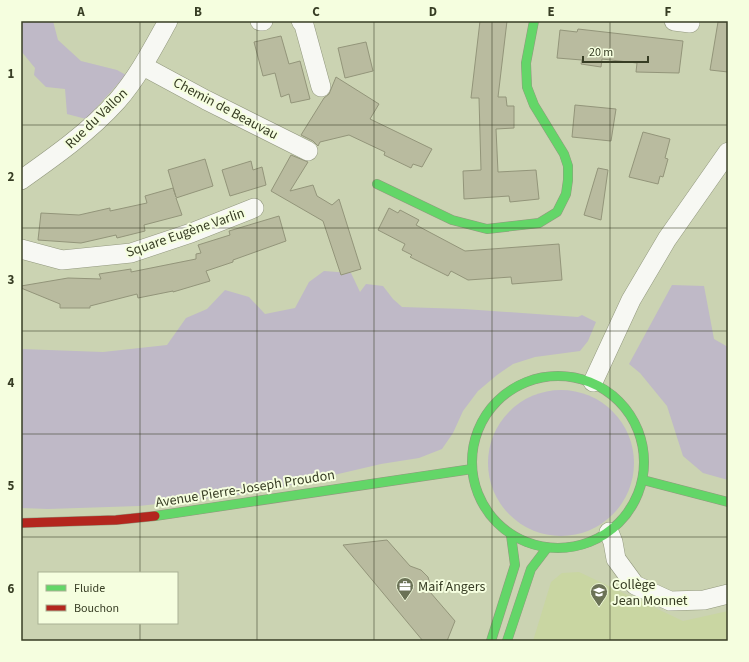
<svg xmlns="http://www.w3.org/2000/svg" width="749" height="662" font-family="'Source Sans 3',sans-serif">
<rect width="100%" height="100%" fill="#cbd3b2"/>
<polygon fill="#c9d6a2" points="579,572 683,621 728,611 728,641 533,641 551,582 562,573"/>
<g fill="#bfb9c7">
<polygon points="21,21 53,21 58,40 81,61 117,70 126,75 86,119 67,114 65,89 46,87 34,75 35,68 21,51"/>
<polygon points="324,271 351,273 360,292 366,284 383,286 393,299 402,307 464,309 578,317 582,315 596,322 588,341 580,351 535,357 513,364 497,375 478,391 463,411 453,433 442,449 419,458 381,464 257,493 139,506 48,509 21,508 21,349 103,352 167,345 186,318 207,309 225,290 249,297 265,314 295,308 309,282"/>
<polygon points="672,285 704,286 714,339 728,347 728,480 703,473 683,456 667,406 640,373 629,364"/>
<circle cx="561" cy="463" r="73"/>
</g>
<g fill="#b9bb9f" stroke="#93957a">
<polygon points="480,21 507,21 498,97 506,97 507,106 514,106 514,128 496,129 498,172 536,170 539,199 510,202 509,196 464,199 463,171 481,170 479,98 471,98"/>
<polygon points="718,22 728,22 728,72 710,70"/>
<polygon points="578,29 683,41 679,73 636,72 637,63 602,59 601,67 581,64 582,60 557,58 560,30 577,32"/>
<polygon points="281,36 289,64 300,61 310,99 291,103 289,94 281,97 275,73 263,76 254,42"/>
<polygon points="366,42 373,71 345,78 338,48"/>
<polygon points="336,77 379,104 370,119 432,149 422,167 413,164 411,168 384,155 385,152 349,135 320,142 318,146 313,141 301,135 324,98 329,94"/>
<polygon points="575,105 616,109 611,141 572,137"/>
<polygon points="643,132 670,139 665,158 668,159 663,177 660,176 658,184 629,177"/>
<polygon points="291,155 308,162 290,191 313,185 317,196 332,205 339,199 361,269 341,275 323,221 271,191"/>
<polygon points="205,159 213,186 176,198 182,215 144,225 145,231 117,238 116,235 81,243 38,240 41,213 79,215 110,208 110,211 147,203 145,196 173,188 176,197 168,170"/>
<polygon points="251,161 253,170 262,167 266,185 230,196 222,170"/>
<polygon points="598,168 608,170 601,220 584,215"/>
<polygon points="389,208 398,213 400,210 419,220 416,225 465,251 559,244 562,280 512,284 511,277 468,280 451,271 448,276 410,257 412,255 402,250 405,244 378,230"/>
<polygon points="279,216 286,241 233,260 233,262 206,271 210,281 173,292 173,291 138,298 137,294 90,306 90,308 60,308 60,304 21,288 21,286 68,278 101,279 99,274 131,269 131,272 196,259 196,254 201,253 198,245 230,235 229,231"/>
<polygon points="387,540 410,566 421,570 428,577 431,587 430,592 455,621 447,641 423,641 343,545"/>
</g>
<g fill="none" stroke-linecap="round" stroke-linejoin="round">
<defs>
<g id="street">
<polyline points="260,21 263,21"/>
<polyline points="301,21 304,25 321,87"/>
<polyline points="674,21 690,23"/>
<polyline points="143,66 206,100 308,151"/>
<path d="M21,180C55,156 89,132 117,101C138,77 153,48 168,21"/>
<polyline points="21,249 62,260 131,253 191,233 254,208"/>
<polyline points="593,382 631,300 667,239 728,152"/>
<polyline points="609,532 613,542 616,559 635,585 670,601 704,600 728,594"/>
</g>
<g id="fast">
<polyline points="377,184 452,220 487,229 539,223 557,212 566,194 568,180 568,166 564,154 534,105 527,87 526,63 534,21"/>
<circle cx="558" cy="462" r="86"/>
<polyline points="643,480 728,502"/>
<polyline points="155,516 472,469"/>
<polyline points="491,641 515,565 511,535"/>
<polyline points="507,641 531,569 547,548"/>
</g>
<polyline id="jam" points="21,523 116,520 155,516"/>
</defs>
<use href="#street" stroke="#92987e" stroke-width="20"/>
<use href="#fast" stroke="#92987e" stroke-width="10"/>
<use href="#jam" stroke="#92987e" stroke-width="10"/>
<use href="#street" stroke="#f7f8f3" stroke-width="19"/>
<use href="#fast" stroke="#63d668" stroke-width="9"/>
<use href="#jam" stroke="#b3261e" stroke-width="9"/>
</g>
<path fill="none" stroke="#373d24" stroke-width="1" stroke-opacity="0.55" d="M140,21V573M257,21V641M374,21V641M492,21V641M610,21V641M21,125H728M21,228H728M21,331H728M21,434H728M21,537H728M140,623V641"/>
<defs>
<symbol id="office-pin" viewBox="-11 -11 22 30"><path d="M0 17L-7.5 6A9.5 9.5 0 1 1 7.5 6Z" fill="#6b7256" stroke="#f5fedf"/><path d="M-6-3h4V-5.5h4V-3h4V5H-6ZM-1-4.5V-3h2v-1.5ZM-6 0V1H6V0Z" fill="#fff"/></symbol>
<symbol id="school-pin" viewBox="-11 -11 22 30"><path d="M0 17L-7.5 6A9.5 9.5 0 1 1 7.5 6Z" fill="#6b7256" stroke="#f5fedf"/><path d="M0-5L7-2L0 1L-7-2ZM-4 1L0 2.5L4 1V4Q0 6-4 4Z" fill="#fff"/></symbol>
</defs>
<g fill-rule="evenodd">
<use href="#office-pin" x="395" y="576" width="20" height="27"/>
<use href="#school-pin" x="589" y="582" width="20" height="27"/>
</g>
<g text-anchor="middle" stroke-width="4" stroke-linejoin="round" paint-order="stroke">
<g font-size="14" fill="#373d24" stroke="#f5fedf">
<text transform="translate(226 108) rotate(28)" y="5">Chemin de Beauvau</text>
<text transform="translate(96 118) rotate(-44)" y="5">Rue du Vallon</text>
<text transform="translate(185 232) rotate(-19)" y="5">Square Eugène Varlin</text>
<text transform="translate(245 488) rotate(-9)" y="5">Avenue Pierre-Joseph Proudon</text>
</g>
<g font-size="14" fill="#373d24" stroke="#f5fedf" text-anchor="start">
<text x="612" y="589">Collège<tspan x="612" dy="16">Jean Monnet</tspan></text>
<text x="418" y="591">Maif Angers</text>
</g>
</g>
<rect width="749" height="662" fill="none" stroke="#f5fedf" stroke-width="44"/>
<rect x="38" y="572" width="140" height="52" fill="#f5fedf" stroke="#a9b194"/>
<rect x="46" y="585" width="20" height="6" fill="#63d668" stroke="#a9b194"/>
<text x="74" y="592" font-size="12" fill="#373d24">Fluide</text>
<rect x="46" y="605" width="20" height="6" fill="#b3261e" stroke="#a9b194"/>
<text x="74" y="612" font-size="12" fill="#373d24">Bouchon</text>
<path d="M583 56v6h65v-6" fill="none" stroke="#373d24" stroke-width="2"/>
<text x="589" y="56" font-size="12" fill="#373d24" stroke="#f5fedf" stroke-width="3" paint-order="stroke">20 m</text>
<rect x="22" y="22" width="705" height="618" fill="none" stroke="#373d24" stroke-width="1.5"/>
<g font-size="13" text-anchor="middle" font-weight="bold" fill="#373d24">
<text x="81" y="16">A</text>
<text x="198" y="16">B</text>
<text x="316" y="16">C</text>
<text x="433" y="16">D</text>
<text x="551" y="16">E</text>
<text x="668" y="16">F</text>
<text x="11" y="78">1</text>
<text x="11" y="181">2</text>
<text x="11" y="284">3</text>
<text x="11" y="387">4</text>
<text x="11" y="490">5</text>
<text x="11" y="593">6</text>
</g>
</svg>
